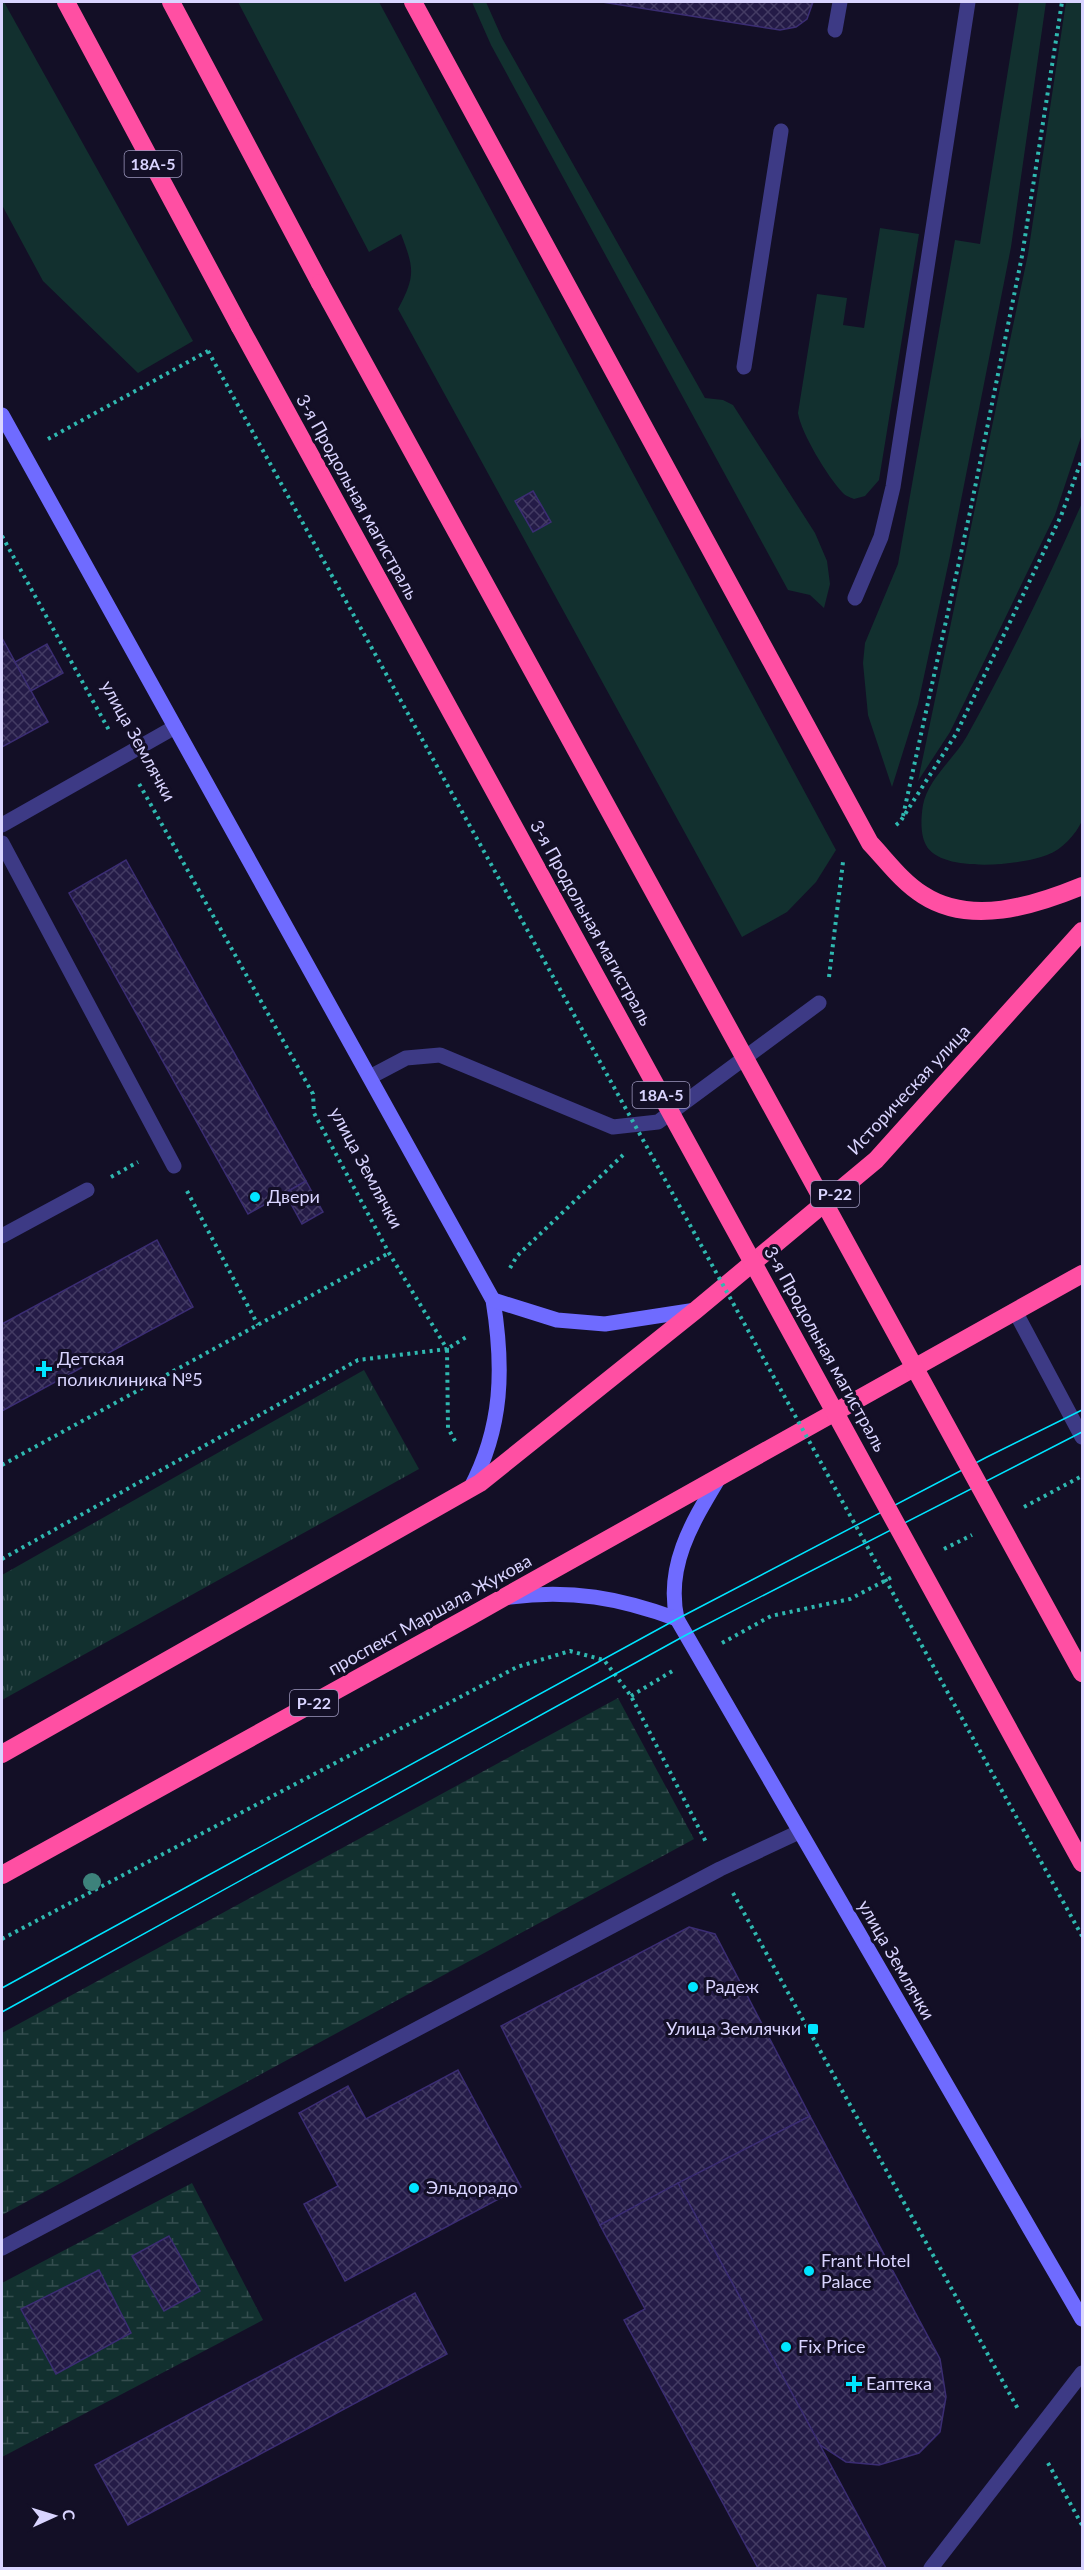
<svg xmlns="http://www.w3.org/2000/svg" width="1084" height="2570" font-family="Lato,sans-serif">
<defs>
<pattern id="wetland-marsh" width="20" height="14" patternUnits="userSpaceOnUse" patternTransform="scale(1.5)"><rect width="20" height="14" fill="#12302f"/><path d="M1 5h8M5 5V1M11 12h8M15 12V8" fill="none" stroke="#344d4e"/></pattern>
<pattern id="park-tufts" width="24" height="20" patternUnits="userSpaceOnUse" patternTransform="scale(1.5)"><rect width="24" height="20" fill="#12302f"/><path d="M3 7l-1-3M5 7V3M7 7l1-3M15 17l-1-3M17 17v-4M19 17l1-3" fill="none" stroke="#344d4e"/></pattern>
<pattern id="building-cross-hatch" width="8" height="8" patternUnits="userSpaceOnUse" patternTransform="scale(1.5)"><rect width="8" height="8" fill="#241b47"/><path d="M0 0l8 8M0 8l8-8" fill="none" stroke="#433b63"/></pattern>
</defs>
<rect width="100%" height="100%" fill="#130f26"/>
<g fill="#12302f">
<polygon points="2,2 4,2 193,341 138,373 43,281 2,205"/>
<path d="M238,2H379L836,850L816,882L787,912L742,937L398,309C416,276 414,268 401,234L369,252Z"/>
<polygon points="472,2 486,2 502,38 705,398 723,400 733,405 815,533 827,561 830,584 824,608 810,595 788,590 491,45"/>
<polygon points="1019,2 1046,2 1011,247 950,556 918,704 892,787 868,715 863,663 865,643 898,564 955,240 980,244"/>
<polygon points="1066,2 1082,2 1082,434 1055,515 950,732 918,781 1028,254"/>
<path d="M880,228L919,234L879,480L865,496L854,499C850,497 845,496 842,492C828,477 801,433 798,413L817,294L847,298L843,325L864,328Z"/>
<path d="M1082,503V821C1075,835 1063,849 1047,855C1022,865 941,874 926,845C920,834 921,817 923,805C928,779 954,759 967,736C1009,660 1047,582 1082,503Z"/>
</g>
<g fill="url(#wetland-marsh)">
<polygon points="618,1698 694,1839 2,2215 2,2033"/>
<polygon points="192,2183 263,2320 2,2457 2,2283"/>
</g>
<polygon fill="url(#park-tufts)" points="364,1370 419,1469 2,1700 2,1575"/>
<g fill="url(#building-cross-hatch)" stroke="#3b2d73" stroke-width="1.5">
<polygon points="602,2 813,2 807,19 796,27 780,30"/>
<polygon points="533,491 551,522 533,532 515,501"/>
<polygon points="2,638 48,722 2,747"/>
<polygon points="47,644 63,673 31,691 15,662"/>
<polygon points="126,860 306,1181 248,1214 69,893"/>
<polygon points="306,1181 323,1212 302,1224 285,1193"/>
<polygon points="157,1240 193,1307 2,1411 2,1324"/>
<polygon points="689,1927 715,1934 810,2116 600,2225 501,2026"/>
<polygon points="458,2070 521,2187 345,2281 304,2204 338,2186 299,2113 348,2086 366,2119"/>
<polygon points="810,2116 940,2359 946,2397 940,2432 919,2453 879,2465 846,2462 820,2445 678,2183"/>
<polygon points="678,2183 820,2445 886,2568 758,2568 624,2320 645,2309 600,2225"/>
<polygon points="169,2236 200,2291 164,2311 132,2256"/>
<polygon points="99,2270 131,2333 56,2374 21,2309"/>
<polygon points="415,2293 447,2354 128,2525 95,2465"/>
</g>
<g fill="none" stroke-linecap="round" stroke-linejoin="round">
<g stroke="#2fb8b0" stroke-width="4" stroke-dasharray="3 4.5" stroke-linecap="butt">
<polyline points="48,439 208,351"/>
<polyline points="2,536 110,732"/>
<polyline points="903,816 970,512 1022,256 1062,2"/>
<polyline points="896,825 900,822 956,734 1061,516 1082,459"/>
<polyline points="829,977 843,862 846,861"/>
<polyline points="111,1177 138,1162"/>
<polyline points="187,1191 258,1325"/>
<polyline points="510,1268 517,1256 623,1155"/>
<polyline points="455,1441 448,1428 447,1349 468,1336"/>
<polyline points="2,1465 389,1253"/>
<polyline points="1024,1507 1082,1476"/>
<polyline points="944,1549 972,1535"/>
<polyline points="2,1559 358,1360 447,1349 389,1253 314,1113 313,1094 137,780"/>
<polyline points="722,1643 771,1616 850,1599 892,1577"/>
<polyline points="631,1696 674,1670"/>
<polyline points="733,1893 1018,2409"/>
<polyline points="2,1939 517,1667 570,1651 604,1660 631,1696 707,1844"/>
<polyline points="1048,2463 1082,2525"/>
</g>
<g stroke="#3d3a85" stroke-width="15">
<polyline points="835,30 840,2"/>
<polyline points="744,367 781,131"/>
<polyline points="855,598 881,537 893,487 968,2"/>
<polyline points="2,843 174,1166"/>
<polyline points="370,1077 406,1058 440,1055 613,1127 658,1122 819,1003"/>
<polyline points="2,1236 87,1190"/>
<polyline points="1016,1313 1082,1437"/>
<polyline points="2,2248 720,1869 799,1832"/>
<polyline points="931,2568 1082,2373"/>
</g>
<polyline stroke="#3d3a85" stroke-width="15" points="2,825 175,727"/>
<g stroke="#6f6bff" stroke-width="15">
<path d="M2,415L493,1300C504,1368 503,1427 470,1489"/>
<polyline points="493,1300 557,1320 605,1324 696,1310"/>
<path d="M720,1476C693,1521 665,1565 677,1619L1082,2319"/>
<path d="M510,1597C571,1589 620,1598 677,1619"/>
</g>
<g stroke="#ff4fa3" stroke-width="18">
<polyline points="66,2 240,327"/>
<polyline points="171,2 320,283"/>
<path d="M413,2L870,843C887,861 902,882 923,895C971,926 1033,906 1082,886"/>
<polyline points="2,1754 480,1483 696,1310 876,1160 1082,931"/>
<polyline points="2,1875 469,1617 1082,1274"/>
</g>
<g stroke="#00e5ff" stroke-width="1.5">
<polyline points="2,1988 677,1619 987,1457 1082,1410"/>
<polyline points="2,2012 686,1635 1082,1432"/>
</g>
<polyline stroke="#2fb8b0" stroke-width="4" stroke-dasharray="3 4.5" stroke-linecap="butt" points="208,351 1082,1936"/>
<g stroke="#ff4fa3" stroke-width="18">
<polyline points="320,283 1082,1673"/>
<polyline points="240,327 1082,1863"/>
</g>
</g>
<circle fill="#3d827b" cx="92" cy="1882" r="9"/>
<g fill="#00e5ff" stroke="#130f26" stroke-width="2">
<circle cx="255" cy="1197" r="6"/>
<path d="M41 1360h6v6h6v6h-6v6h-6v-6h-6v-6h6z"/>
<circle cx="693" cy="1987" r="6"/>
<rect x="807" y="2023" width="12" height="12" rx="3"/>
<circle cx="414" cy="2188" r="6"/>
<circle cx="809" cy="2271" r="6"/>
<circle cx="786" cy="2347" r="6"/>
<path d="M851 2375h6v6h6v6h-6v6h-6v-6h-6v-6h6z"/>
</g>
<g text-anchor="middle" stroke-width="6" stroke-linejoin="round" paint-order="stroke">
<g fill="#130f26" stroke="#9e99be" stroke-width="1.5">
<rect x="124.5" y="151" width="57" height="26" rx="4.5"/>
<rect x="632.5" y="1082" width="57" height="26" rx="4.5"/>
<rect x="811" y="1181" width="48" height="26" rx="4.5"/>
<rect x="290" y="1690" width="48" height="26" rx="4.5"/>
</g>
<g font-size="16" font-weight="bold" fill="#d9d4ff">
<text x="153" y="170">18А-5</text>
<text x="661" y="1101">18А-5</text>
<text x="835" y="1200">Р-22</text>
<text x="314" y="1709">Р-22</text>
</g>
<g font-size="18" fill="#d9d4ff" stroke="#130f26">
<text transform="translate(357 497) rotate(61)" y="6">3-я Продольная магистраль</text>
<text transform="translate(138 741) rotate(61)" y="6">улица Землячки</text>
<text transform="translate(591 923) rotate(61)" y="6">3-я Продольная магистраль</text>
<text transform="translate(909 1090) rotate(-47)" y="6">Историческая улица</text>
<text transform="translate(366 1168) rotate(62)" y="6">улица Землячки</text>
<text transform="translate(825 1349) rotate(61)" y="6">3-я Продольная магистраль</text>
<text transform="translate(430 1615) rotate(-29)" y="6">проспект Маршала Жукова</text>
<text transform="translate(896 1960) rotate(60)" y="6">улица Землячки</text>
</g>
<g font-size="18" fill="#d9d4ff" stroke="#130f26" text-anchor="start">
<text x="267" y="1203">Двери</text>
<text x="57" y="1365">Детская<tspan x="57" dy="21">поликлиника №5</tspan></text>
<text x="705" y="1993">Радеж</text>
<text x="801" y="2035" text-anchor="end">Улица Землячки</text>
<text x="426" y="2194">Эльдорадо</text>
<text x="821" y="2267">Frant Hotel<tspan x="821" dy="21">Palace</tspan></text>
<text x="798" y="2353">Fix Price</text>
<text x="866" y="2390">Еаптека</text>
</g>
</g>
<rect width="1084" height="2570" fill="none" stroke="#d9d4ff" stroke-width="6"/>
<g transform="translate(54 2516) rotate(86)" stroke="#130f26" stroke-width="4.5" paint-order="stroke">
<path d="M0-4.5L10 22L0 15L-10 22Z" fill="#d9d4ff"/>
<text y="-9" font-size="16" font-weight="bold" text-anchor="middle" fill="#d9d4ff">С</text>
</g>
</svg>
